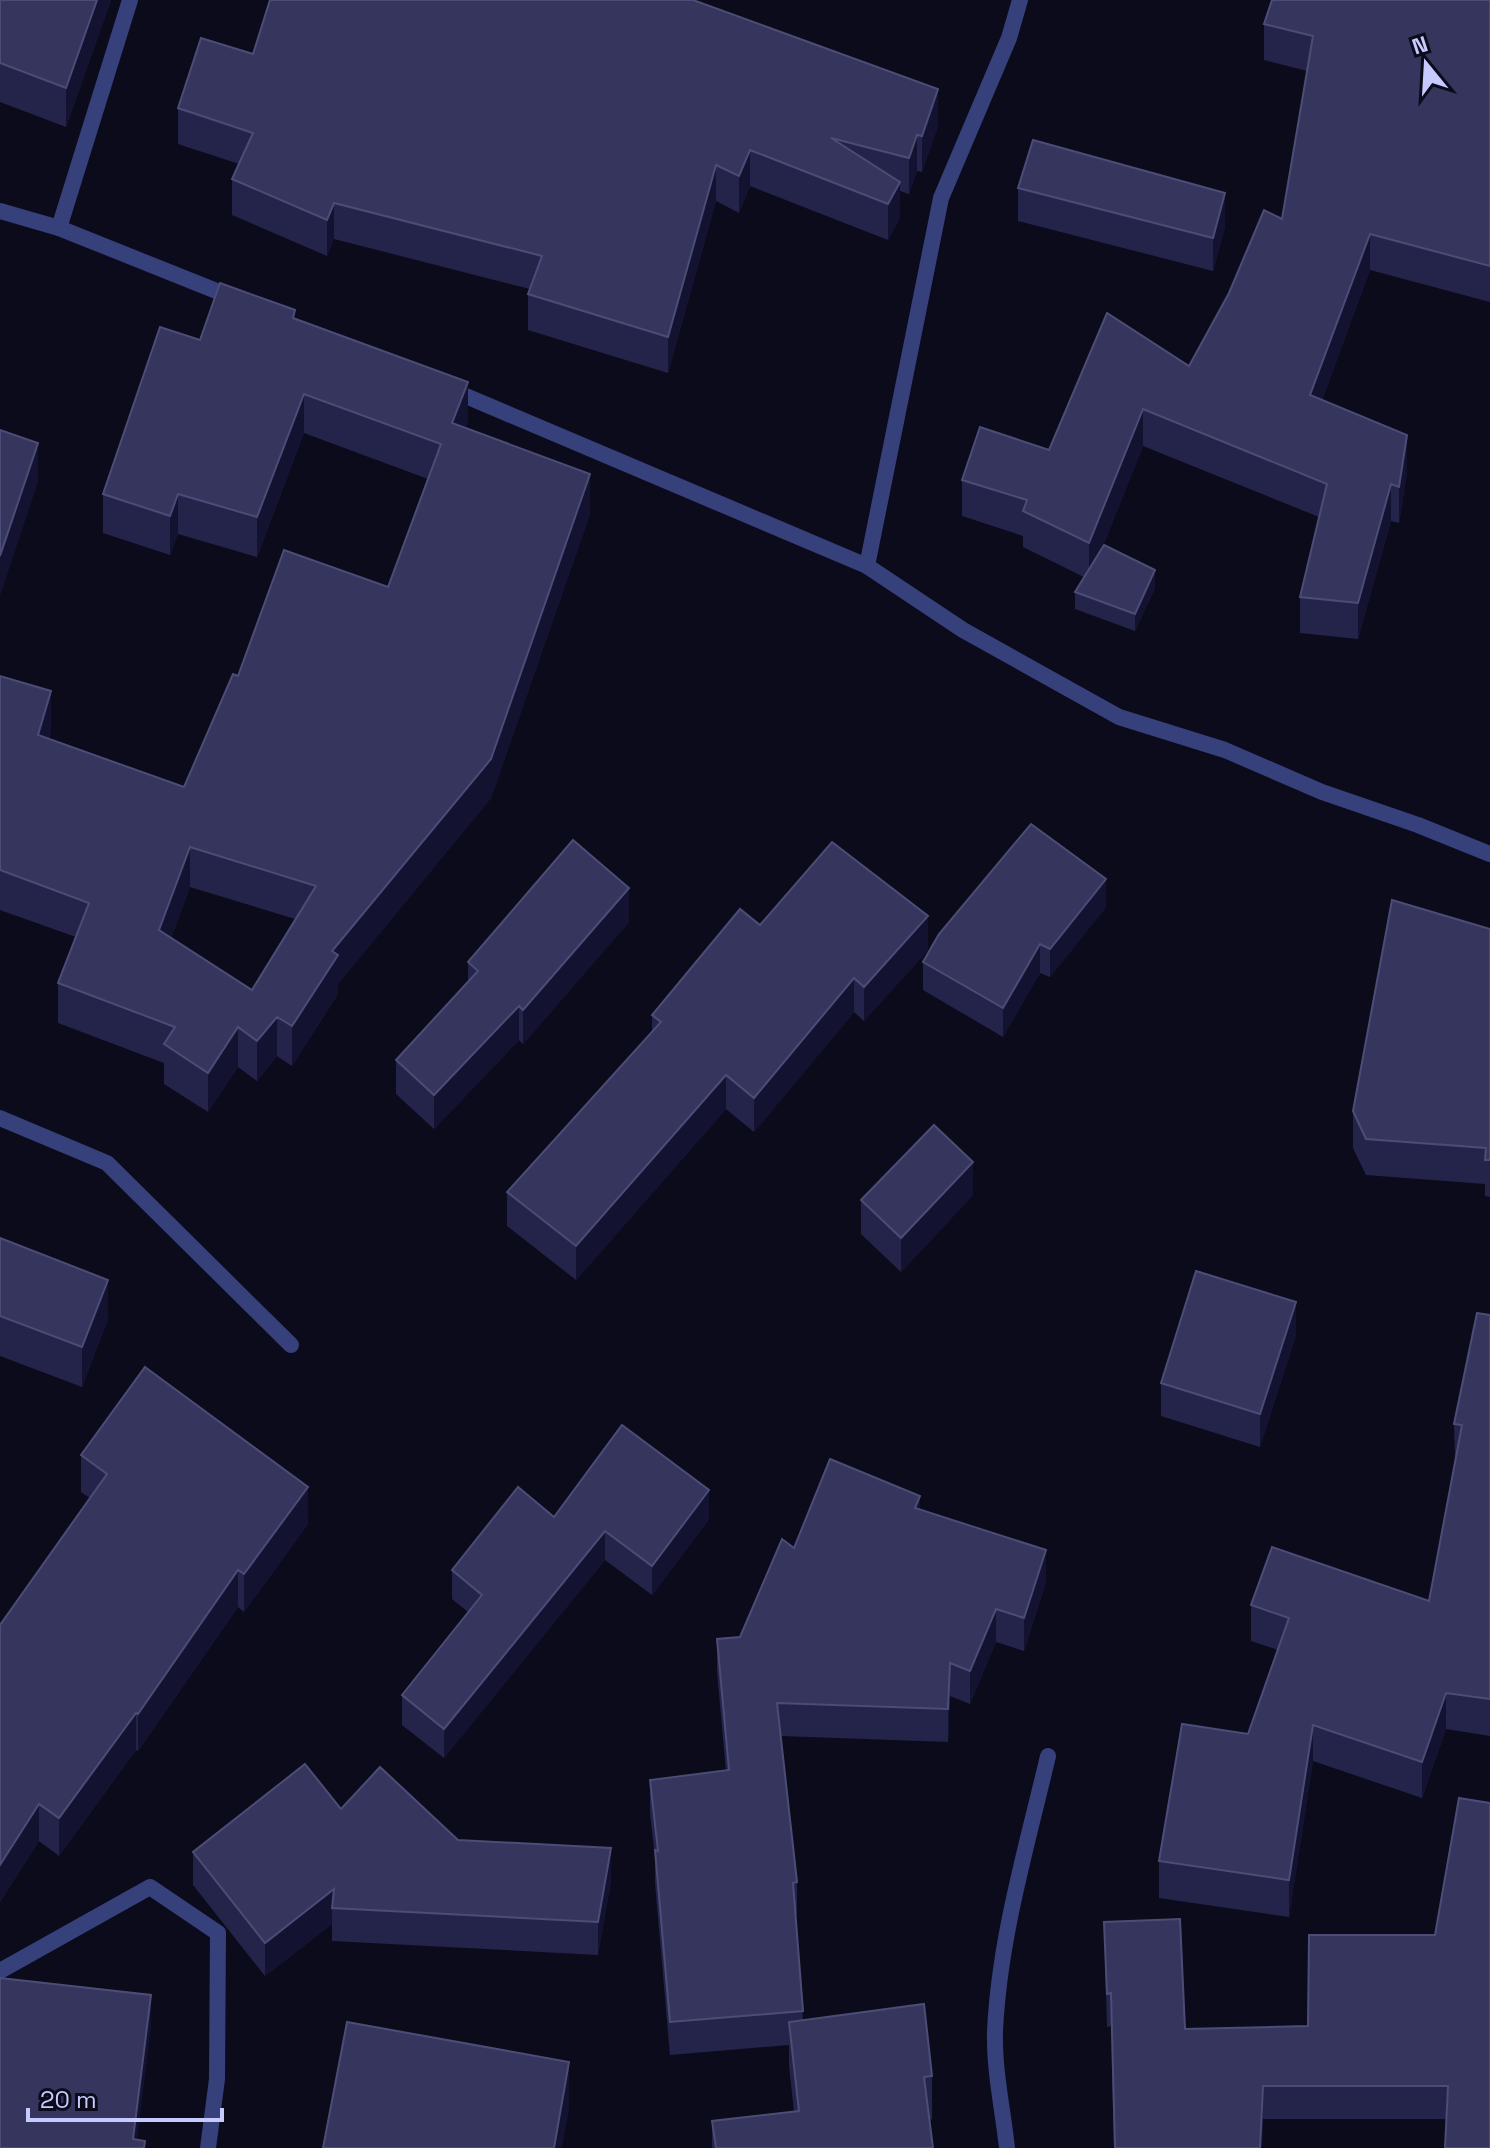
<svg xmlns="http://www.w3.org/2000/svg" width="1490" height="2148" font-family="'Space Grotesk',sans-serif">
<rect width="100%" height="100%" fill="#0b0b1c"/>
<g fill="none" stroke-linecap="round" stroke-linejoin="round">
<g stroke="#36407b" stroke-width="16">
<polyline points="0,211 59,228 234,298"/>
<polyline points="59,228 130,0"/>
<polyline points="447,388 867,566 963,630 1119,717 1225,750 1322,792 1418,825 1490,854"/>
<polyline points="867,566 941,198 1009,38 1020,0"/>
<polyline points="0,1118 107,1163 291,1345"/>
<polyline points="0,1971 150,1887 218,1933 217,2079 208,2148"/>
<path d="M1007,2148C1003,2110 994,2071 995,2032C999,1939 1027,1846 1048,1756"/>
</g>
</g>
<g fill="#24244b" fill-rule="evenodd">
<polygon points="0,0 111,0 66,127 0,102"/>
<polygon points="1490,0 1490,302 1370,270 1322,400 1407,472 1399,523 1391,521 1358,639 1300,633 1300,597 1319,517 1143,446 1102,548 1155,588 1135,631 1075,609 1075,592 1084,577 1023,547 1023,536 962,516 962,480 1049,450 1189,366 1282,219 1307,71 1264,60 1264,24"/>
<polygon points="696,1 938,126 922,172 917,171 909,194 900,191 900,218 888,240 750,186 739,213 716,201 668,373 528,330 528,294 530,289 334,239 327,256 232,215 232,179 239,164 178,144 178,108 253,54"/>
<polygon points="1018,188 1225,227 1213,271 1018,221"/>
<path d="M295,319L468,422L465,428L590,514L491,798L338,984V994L292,1066L277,1056L257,1081L238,1067L208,1112L164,1084V1063L58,1023V983L76,937L0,910V676L51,731L49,739L184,787L238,676L388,587L428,479L304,433L257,557L178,534L170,555L103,533V494L200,340ZM190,887L295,919L252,990L171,938Z"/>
<polygon points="1106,907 1050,977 1040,973 1003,1037 923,990 923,962"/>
<polygon points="629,922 523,1044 519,1040 434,1129 396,1094 396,1060 468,982 468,962"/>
<polygon points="760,925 928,950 864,1021 854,1012 754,1132 726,1109 576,1280 507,1226 507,1192 652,1032 652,1015"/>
<polygon points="1490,929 1490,1197 1485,1196 1485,1184 1366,1175 1353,1148 1353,1111"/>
<polygon points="973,1195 901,1272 861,1234 861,1200"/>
<polygon points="0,1238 108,1319 82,1387 0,1356 0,1357"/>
<polygon points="1490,1315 1490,1736 1446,1729 1422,1798 1313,1761 1289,1917 1159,1898 1159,1861 1248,1734 1278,1650 1251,1641 1251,1605 1429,1601 1455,1460 1454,1424"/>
<polygon points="1296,1335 1260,1447 1161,1416 1161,1383"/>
<polygon points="81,1455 308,1524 244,1612 238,1607 138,1751 136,1750 59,1856 39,1841 0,1902 0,1625 90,1498 81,1492"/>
<polygon points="920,1509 1046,1582 1024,1651 996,1642 970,1704 950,1696 948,1742 781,1736 797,1882 797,1915 796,1915 803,2020 932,2076 932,2119 929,2120 933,2148 712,2148 712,2121 794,2112 789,2066 789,2045 670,2055 655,1883 655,1858 650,1813 650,1780 726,1771 717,1672 717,1639 740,1637 794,1548"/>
<polygon points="554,1517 709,1519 652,1595 605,1560 444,1758 402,1725 402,1695 468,1612 452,1599 452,1570"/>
<polygon points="1459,1798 1446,2119 1263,2119 1262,2148 1114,2148 1111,2026 1107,2027 1104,1922 1185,2029 1308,2026 1435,1935"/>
<polygon points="341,1809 611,1881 598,1955 332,1941 332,1924 265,1976 193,1885 193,1852"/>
</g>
<g fill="#131230">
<polygon points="97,0 111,0 66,127 66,88"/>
<polygon points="938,89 938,126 922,172 922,136"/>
<polygon points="917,135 917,171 909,194 909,158"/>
<polygon points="750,150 750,186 739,213 739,176"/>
<polygon points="716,165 716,201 668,373 668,337"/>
<polygon points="900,182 900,218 888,240 888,204"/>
<polygon points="1225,193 1225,227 1213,271 1213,238"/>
<polygon points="334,203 334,239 327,256 327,220"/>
<polygon points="1370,234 1370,270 1310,432 1310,395"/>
<polygon points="468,382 468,422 452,462 452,423"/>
<polygon points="304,394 304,433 257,557 257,517"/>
<polygon points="1143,409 1143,446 1089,580 1089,543"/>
<polygon points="1407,435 1407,472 1399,523 1399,487"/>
<polygon points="38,443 38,482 0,596 0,556"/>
<polygon points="590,474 590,514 491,798 338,984 338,994 292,1066 292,1026"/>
<polygon points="1391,484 1391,521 1358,639 1358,603"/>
<polygon points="178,494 178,534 170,555 170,516"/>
<polygon points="1155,570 1155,588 1135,631 1135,614"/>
<polygon points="51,691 51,731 38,774 38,735"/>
<polygon points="190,847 190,887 159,970 159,930"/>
<polygon points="1106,879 1106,907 1050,977 1050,949"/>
<polygon points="629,888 629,922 523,1044 523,1010"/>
<polygon points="928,916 928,950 864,1021 864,987"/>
<polygon points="1040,944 1040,973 1003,1037 1003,1008"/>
<polygon points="854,978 854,1012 754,1132 754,1098"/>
<polygon points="519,1006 519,1040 434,1129 434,1095"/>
<polygon points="277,1017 277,1056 257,1081 257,1041"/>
<polygon points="238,1027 238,1067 208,1112 208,1073"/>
<polygon points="726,1075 726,1109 576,1280 576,1246"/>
<polygon points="973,1162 973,1195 901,1272 901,1238"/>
<polygon points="108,1280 108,1319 82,1387 82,1347"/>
<polygon points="1296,1302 1296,1335 1260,1447 1260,1414"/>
<polygon points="308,1487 308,1524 244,1612 244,1574"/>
<polygon points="709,1490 709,1519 652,1595 652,1566"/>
<polygon points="920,1496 920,1529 915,1508"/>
<polygon points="605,1531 605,1560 444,1758 444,1729"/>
<polygon points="1046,1550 1046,1582 1024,1651 1024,1618"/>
<polygon points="238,1570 238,1607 138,1751 138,1714"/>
<polygon points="996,1609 996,1642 970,1704 970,1671"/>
<polygon points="950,1663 950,1696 948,1742 948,1709"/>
<polygon points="1446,1693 1446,1729 1422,1798 1422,1762"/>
<polygon points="136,1713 136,1750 59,1856 59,1818"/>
<polygon points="1313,1725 1313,1761 1289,1917 1289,1880"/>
<polygon points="39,1804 39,1841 0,1902 0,1865"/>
<polygon points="611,1848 611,1881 598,1955 598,1922"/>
<polygon points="334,1889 332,1908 332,1924 265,1976 265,1943"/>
<polygon points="151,1995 151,2028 136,2148 133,2139"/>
<polygon points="569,2062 569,2110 562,2148 554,2148"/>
<polygon points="1263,2086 1262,2148 1260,2148"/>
</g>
<g fill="#36355e" stroke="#4c4d77" stroke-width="2" fill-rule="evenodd">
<polygon points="0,0 97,0 66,88 0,63"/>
<polygon points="270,0 693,0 938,89 922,136 917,135 909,158 831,138 900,182 888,204 750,150 739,176 716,165 668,337 528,294 542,256 334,203 327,220 232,179 253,133 178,108 201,38 253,54"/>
<polygon points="1272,0 1490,0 1490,266 1370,234 1310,395 1407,435 1399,487 1391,484 1358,603 1300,597 1327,484 1143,409 1089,543 1023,511 1027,500 962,480 980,427 1049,450 1107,313 1189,366 1229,293 1264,210 1282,219 1313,36 1264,24"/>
<polygon points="1033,140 1225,193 1213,238 1018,188"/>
<path d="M220,283L295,310L293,318L468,382L452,423L590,474L491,759L332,951L338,955L292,1026L277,1017L257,1041L238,1027L208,1073L164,1044L175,1027L58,983L89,903L0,870V676L51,691L38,735L184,787L233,674L238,676L284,550L388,587L441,444L304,394L257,517L178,494L170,516L103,494L160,327L200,340ZM190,847L316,886L252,990L159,930Z"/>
<polygon points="0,430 38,443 0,556"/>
<polygon points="1104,545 1155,570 1135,614 1075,592"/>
<polygon points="1031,824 1106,879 1050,949 1040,944 1003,1008 923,962 939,934"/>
<polygon points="573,840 629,888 523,1010 519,1006 434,1095 396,1060 478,971 468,962"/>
<polygon points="832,842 928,916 864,987 854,978 754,1098 726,1075 576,1246 507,1192 661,1022 652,1015 740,909 760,925"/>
<polygon points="1392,900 1490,929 1490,1160 1485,1160 1486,1148 1366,1139 1353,1111"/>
<polygon points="934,1125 973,1162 901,1238 861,1200"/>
<polygon points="0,1238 108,1280 82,1347 0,1316 0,1317"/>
<polygon points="1196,1271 1296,1302 1260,1414 1161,1383"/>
<polygon points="1477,1313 1490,1315 1490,1699 1446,1693 1422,1762 1313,1725 1289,1880 1159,1861 1182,1724 1248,1734 1289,1618 1251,1605 1272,1547 1429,1601 1462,1425 1454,1424"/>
<polygon points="145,1367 308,1487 244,1574 238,1570 138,1714 136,1713 59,1818 39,1804 0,1865 0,1625 107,1474 81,1455"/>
<polygon points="622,1425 709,1490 652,1566 605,1531 444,1729 402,1695 482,1595 452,1570 518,1487 554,1517"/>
<polygon points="830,1459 920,1496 915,1508 1046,1550 1024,1618 996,1609 970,1671 950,1663 948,1709 777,1703 797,1882 793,1883 803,2011 670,2022 655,1850 658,1851 650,1780 729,1770 717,1639 740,1637 782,1539 794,1548"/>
<polygon points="305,1764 341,1809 380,1767 458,1840 611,1848 598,1922 332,1908 334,1889 265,1943 193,1852"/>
<polygon points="1459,1798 1490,1803 1490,2148 1445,2148 1448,2086 1263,2086 1260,2148 1115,2148 1111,1993 1107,1994 1104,1922 1180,1919 1185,2029 1308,2026 1309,1935 1435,1935"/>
<polygon points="0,1978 151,1995 133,2139 145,2141 144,2148 0,2148"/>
<polygon points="924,2004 932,2076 924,2077 933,2148 716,2148 712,2121 799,2111 789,2022"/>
<polygon points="347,2022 569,2062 554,2148 323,2148"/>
</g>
<g transform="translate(1426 64) rotate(342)" stroke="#0b0b1c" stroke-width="6" paint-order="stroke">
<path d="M0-6L14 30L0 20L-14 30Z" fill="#c7caff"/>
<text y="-12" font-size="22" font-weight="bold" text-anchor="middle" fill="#c7caff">N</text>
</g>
<path d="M28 2108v12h194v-12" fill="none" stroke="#c7caff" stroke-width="4"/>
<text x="40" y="2108" font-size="24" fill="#c7caff" stroke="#0b0b1c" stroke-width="6" paint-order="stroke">20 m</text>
</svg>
